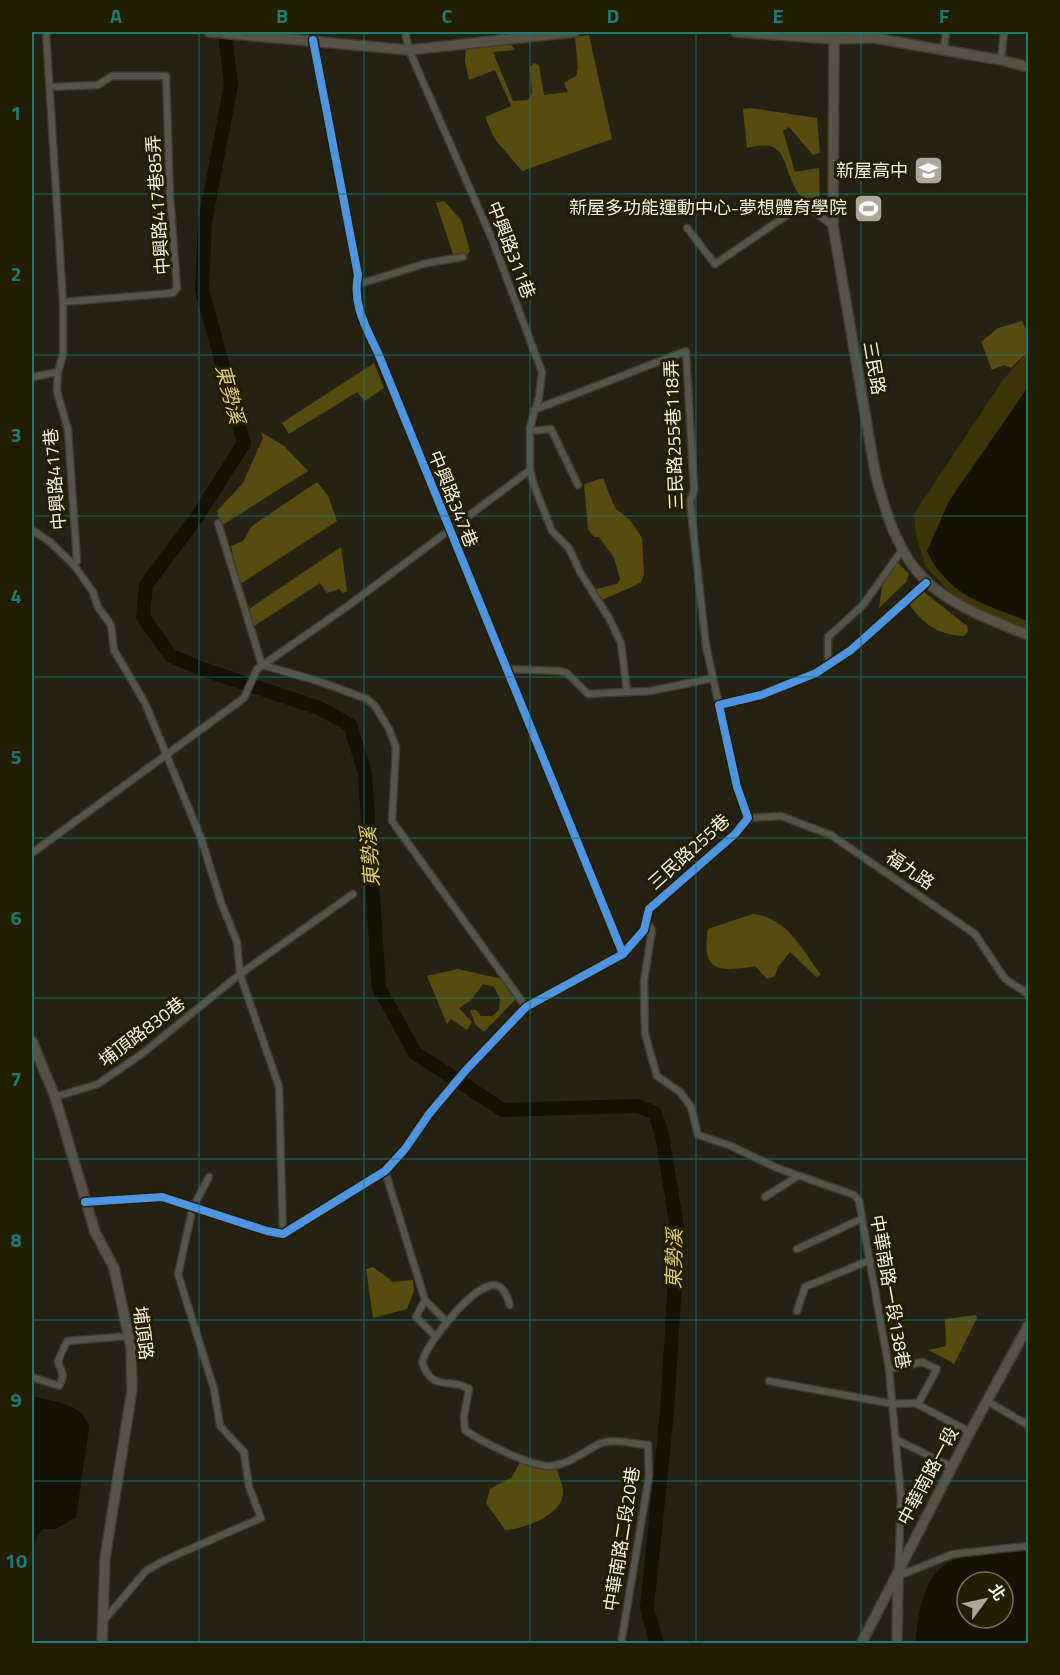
<svg xmlns="http://www.w3.org/2000/svg" width="1060" height="1675" font-family="'Titillium Web','Noto Sans TC',sans-serif">
<rect width="100%" height="100%" fill="#252213"/>
<polygon fill="#3e3506" points="1028,351 1028,631 962,605 926,567 917,540 914,514 1003,380"/>
<g fill="#574c10">
<polygon points="589,35 612,139 522,171 494,138 485,117 511,106 495,70 469,80 465,61 466,45 510,43 515,50 493,52 513,101 528,100 532,93 530,67 534,63 539,65 544,95 568,92 564,83 576,76 578,68 575,37"/>
<path d="M750,108L817,118L820,153L813,155L789,127L783,131L795,172L819,168L820,208C813,203 801,198 797,191C780,164 790,137 747,148L743,109Z"/>
<polygon points="444,201 461,220 470,251 462,262 456,263 436,203"/>
<polygon points="1022,321 1028,334 1028,351 1011,368 1004,365 992,370 981,342 998,328"/>
<polygon points="374,363 384,388 365,401 357,392 289,434 282,423"/>
<polygon points="261,432 284,446 308,471 221,526 217,511 243,483 263,438"/>
<polygon points="603,478 615,508 631,521 642,538 644,574 641,582 634,586 602,600 596,589 617,584 620,579 614,558 599,537 594,537 588,529 584,484"/>
<polygon points="317,482 328,496 337,521 239,585 231,546 243,541 252,526"/>
<polygon points="341,547 347,591 343,593 339,589 327,593 320,583 250,629 246,611"/>
<polygon points="896,561 909,574 906,582 879,608 884,574"/>
<path d="M915,585L967,626L968,631L964,636C935,635 919,621 905,597Z"/>
<path d="M753,914C787,917 802,950 821,975L816,977L790,952L778,967L775,976L767,979L755,966C719,972 701,973 708,929Z"/>
<polygon points="458,969 502,979 516,999 484,1032 475,1024 470,1010 476,1010 481,1016 492,1016 499,1010 500,999 494,987 483,984 471,1000 459,1008 472,1022 467,1030 451,1019 447,1024 427,976"/>
<polygon points="373,1267 393,1282 413,1280 414,1291 407,1309 373,1318 366,1269"/>
<polygon points="976,1315 977,1318 954,1364 929,1350 946,1346 945,1319"/>
<path d="M522,1458L554,1464C558,1474 564,1485 563,1495C559,1517 523,1529 505,1530L486,1503L490,1489L512,1477Z"/>
</g>
<g fill="#141002" fill-rule="evenodd">
<path d="M1028,387V621C986,605 948,596 927,551L949,501Z"/>
<path d="M32,1396C53,1402 85,1403 89,1428L76,1518L55,1529H43L37,1537L32,1554Z"/>
<path d="M1028,1551V1643H916C916,1620 924,1577 946,1564C969,1551 1003,1553 1028,1551ZM967,1582H1003V1618H967Z"/>
</g>
<g fill="none" stroke-linecap="round" stroke-linejoin="round">
<polyline stroke="#141002" stroke-width="14" points="225,32 231,85 205,222 202,290 244,443 197,517 146,585 143,617 171,656 202,669 319,708 350,725 365,773 379,988 415,1053 503,1110 638,1106 655,1113 662,1135 678,1234 667,1412 647,1608 657,1644"/>
<defs>
<g id="street">
<polyline points="46,32 63,302 63,354 58,372 57,391 68,430 77,561 74,565"/>
<polyline points="405,32 409,50 492,239 542,372 539,397 530,427 530,470 533,483 552,531 569,548 580,572 609,618 621,643 627,692 651,691 713,678 719,705"/>
<path d="M313,41L358,275C352,305 366,327 378,353L623,954"/>
<polyline points="944,49 946,32"/>
<polyline points="1001,60 1004,32"/>
<polyline points="50,87 98,85 112,76 166,76 170,195 177,288 173,293 63,302"/>
<polyline points="687,228 715,264 799,207 807,206 833,226"/>
<polyline points="356,285 427,263 463,257"/>
<polyline points="32,377 58,372"/>
<polyline points="534,410 686,351 694,490 690,501 706,646 713,678"/>
<polyline points="531,431 551,429 578,485"/>
<polyline points="218,523 262,665 318,681 367,699 375,706 389,729 396,747 392,821 526,1007"/>
<polyline points="32,530 50,542 74,565 93,592 98,607 111,625 114,650 145,703 201,838 221,902 237,942 240,974 279,1087 283,1234"/>
<polyline points="828,663 828,637 863,605 902,550"/>
<polyline points="506,669 560,671 567,673 588,694 627,692"/>
<polyline points="748,818 781,816 831,835 975,934 1005,979 1028,994"/>
<polyline points="32,853 244,698 257,669 345,608 530,470"/>
<polyline points="646,920 652,930 644,981 645,1034 657,1076 680,1092 691,1107 698,1135 731,1146 777,1168 854,1195 859,1201 889,1369 901,1498 898,1576 953,1554 1028,1546"/>
<polyline points="55,1097 98,1084 143,1053 240,974 353,894"/>
<polyline points="385,1171 425,1300 447,1322"/>
<polyline points="765,1197 798,1176"/>
<polyline points="85,1202 162,1197 267,1231 283,1234 385,1171 405,1149 429,1114 466,1070 526,1007 623,954 644,930 649,909 735,834 748,818 737,787 719,705 761,695 816,673 851,650 926,583"/>
<polyline points="797,1249 861,1219"/>
<polyline points="425,1300 416,1317 434,1335"/>
<path d="M510,1305C508,1299 505,1289 498,1286C478,1277 426,1344 422,1362C433,1394 449,1376 469,1389L464,1417L465,1430C482,1442 531,1467 551,1466C569,1464 582,1453 597,1445C611,1437 633,1444 648,1445L649,1476L621,1644"/>
<polyline points="797,1311 805,1287 865,1262 871,1262"/>
<polyline points="889,1369 922,1362 937,1369 918,1404"/>
<polyline points="32,1377 59,1386 63,1376 58,1361 67,1341 129,1336"/>
<polyline points="769,1381 893,1404 915,1403 970,1432"/>
<polyline points="987,1401 1028,1425"/>
<polyline points="897,1440 952,1467"/>
<polyline points="104,1620 146,1571 165,1560 261,1518 249,1487 244,1452 220,1426 214,1389 178,1274 193,1207 209,1177"/>
</g>
<g id="secondary">
<polyline points="209,32 409,50 575,32"/>
<polyline points="736,32 833,39 874,38 1001,60 1028,67"/>
<path d="M834,32L833,226L875,472C902,579 928,596 1028,635"/>
<polyline points="32,1041 55,1097 95,1232 114,1268 131,1347 132,1390 105,1558 102,1644"/>
<polyline points="861,1644 970,1432 1028,1326"/>
<polyline points="897,1644 898,1578"/>
</g>
</defs>
<use href="#street" stroke="#3f3d32" stroke-width="9"/>
<use href="#secondary" stroke="#3f3d32" stroke-width="12"/>
<use href="#street" stroke="#575449" stroke-width="6"/>
<use href="#secondary" stroke="#565346" stroke-width="9"/>
<defs>
<g id="cycleway">
<path d="M313,40L358,275C352,305 366,327 378,353L623,954"/>
<polyline points="85,1202 162,1197 267,1231 283,1234 385,1171 405,1149 429,1114 466,1070 526,1007 623,954 644,930 649,909 735,834 748,818 737,787 719,705 761,695 816,673 851,650 926,583"/>
</g>
</defs>
<use href="#cycleway" stroke="#231e02" stroke-width="11"/>
<use href="#cycleway" stroke="#4d94e3" stroke-width="8"/>
</g>
<path fill="none" stroke="#1a7c74" stroke-width="1.5" stroke-opacity="0.55" d="M199,32V1644M364,32V1644M530,32V1644M696,32V1644M861,32V1644M32,194H1028M32,355H1028M32,516H1028M32,677H1028M32,838H1028M32,998H1028M32,1159H1028M32,1320H1028M32,1481H1028"/>
<defs>
<symbol id="school-square" viewBox="-11 -11 22 22"><rect x="-9" y="-9" width="18" height="18" rx="4" fill="#aba898" stroke="#231e02"/><path d="M0-5L7-2L0 1L-7-2ZM-4 1L0 2.5L4 1V4Q0 6-4 4Z" fill="#fff"/></symbol>
<symbol id="stadium-square" viewBox="-11 -11 22 22"><rect x="-9" y="-9" width="18" height="18" rx="4" fill="#aba898" stroke="#231e02"/><path d="M0-5a6.5 5 0 1 0 0 10a6.5 5 0 1 0 0-10ZM-3.5-1.8h7v3.6h-7Z" fill="#fff"/></symbol>
</defs>
<g fill-rule="evenodd">
<use href="#school-square" x="912" y="154" width="33" height="33"/>
<use href="#stadium-square" x="852" y="192" width="33" height="33"/>
</g>
<g text-anchor="middle" stroke-width="6" stroke-linejoin="round" paint-order="stroke">
<g font-size="18" fill="#f3f0df" stroke="#231e02" text-anchor="end">
<text x="908" y="177">新屋高中</text>
<text x="847" y="214">新屋多功能運動中心-夢想體育學院</text>
</g>
<g font-size="18" fill="#f3f0df" stroke="#231e02">
<text transform="translate(158 205) rotate(-94)" y="6">中興路417巷85弄</text>
<text transform="translate(511 250) rotate(69)" y="6">中興路311巷</text>
<text transform="translate(874 368) rotate(80)" y="6">三民路</text>
<text transform="translate(674 435) rotate(-92)" y="6">三民路255巷118弄</text>
<text transform="translate(55 479) rotate(-95)" y="6">中興路417巷</text>
<text transform="translate(453 499) rotate(68)" y="6">中興路347巷</text>
<text transform="translate(689 852) rotate(-42)" y="6">三民路255巷</text>
<text transform="translate(910 870) rotate(35)" y="6">福九路</text>
<text transform="translate(142 1032) rotate(-37)" y="6">埔頂路830巷</text>
<text transform="translate(890 1292) rotate(80)" y="6">中華南路一段138巷</text>
<text transform="translate(143 1333) rotate(83)" y="6">埔頂路</text>
<text transform="translate(928 1476) rotate(-62)" y="6">中華南路一段</text>
<text transform="translate(622 1539) rotate(-81)" y="6">中華南路二段20巷</text>
</g>
<g font-size="20" font-style="italic" fill="#dfcd72" stroke="#231e02">
<text transform="translate(230 394) rotate(75)" y="7">東勢溪</text>
<text transform="translate(370 857) rotate(-94)" y="7">東勢溪</text>
<text transform="translate(674 1259) rotate(-89)" y="7">東勢溪</text>
</g>
</g>
<rect width="1060" height="1675" fill="none" stroke="#231e02" stroke-width="66"/>
<g transform="translate(985 1600) rotate(57)"><circle r="28" fill="#231e02" stroke="#76725a" stroke-width="1.5"/>
<path d="M0-4.5L10 22L0 15L-10 22Z" fill="#aba898"/>
<text y="-9" font-size="16" font-weight="bold" text-anchor="middle" fill="#f3f0df">北</text>
</g>
<rect x="33" y="33" width="994" height="1609" fill="none" stroke="#1a7c74" stroke-width="2"/>
<g font-size="20" text-anchor="middle" font-weight="bold" fill="#1a7c74">
<text x="116" y="23">A</text>
<text x="282" y="23">B</text>
<text x="447" y="23">C</text>
<text x="613" y="23">D</text>
<text x="778" y="23">E</text>
<text x="944" y="23">F</text>
<text x="16" y="120">1</text>
<text x="16" y="281">2</text>
<text x="16" y="442">3</text>
<text x="16" y="603">4</text>
<text x="16" y="764">5</text>
<text x="16" y="925">6</text>
<text x="16" y="1086">7</text>
<text x="16" y="1247">8</text>
<text x="16" y="1407">9</text>
<text x="16" y="1568">10</text>
</g>
</svg>
